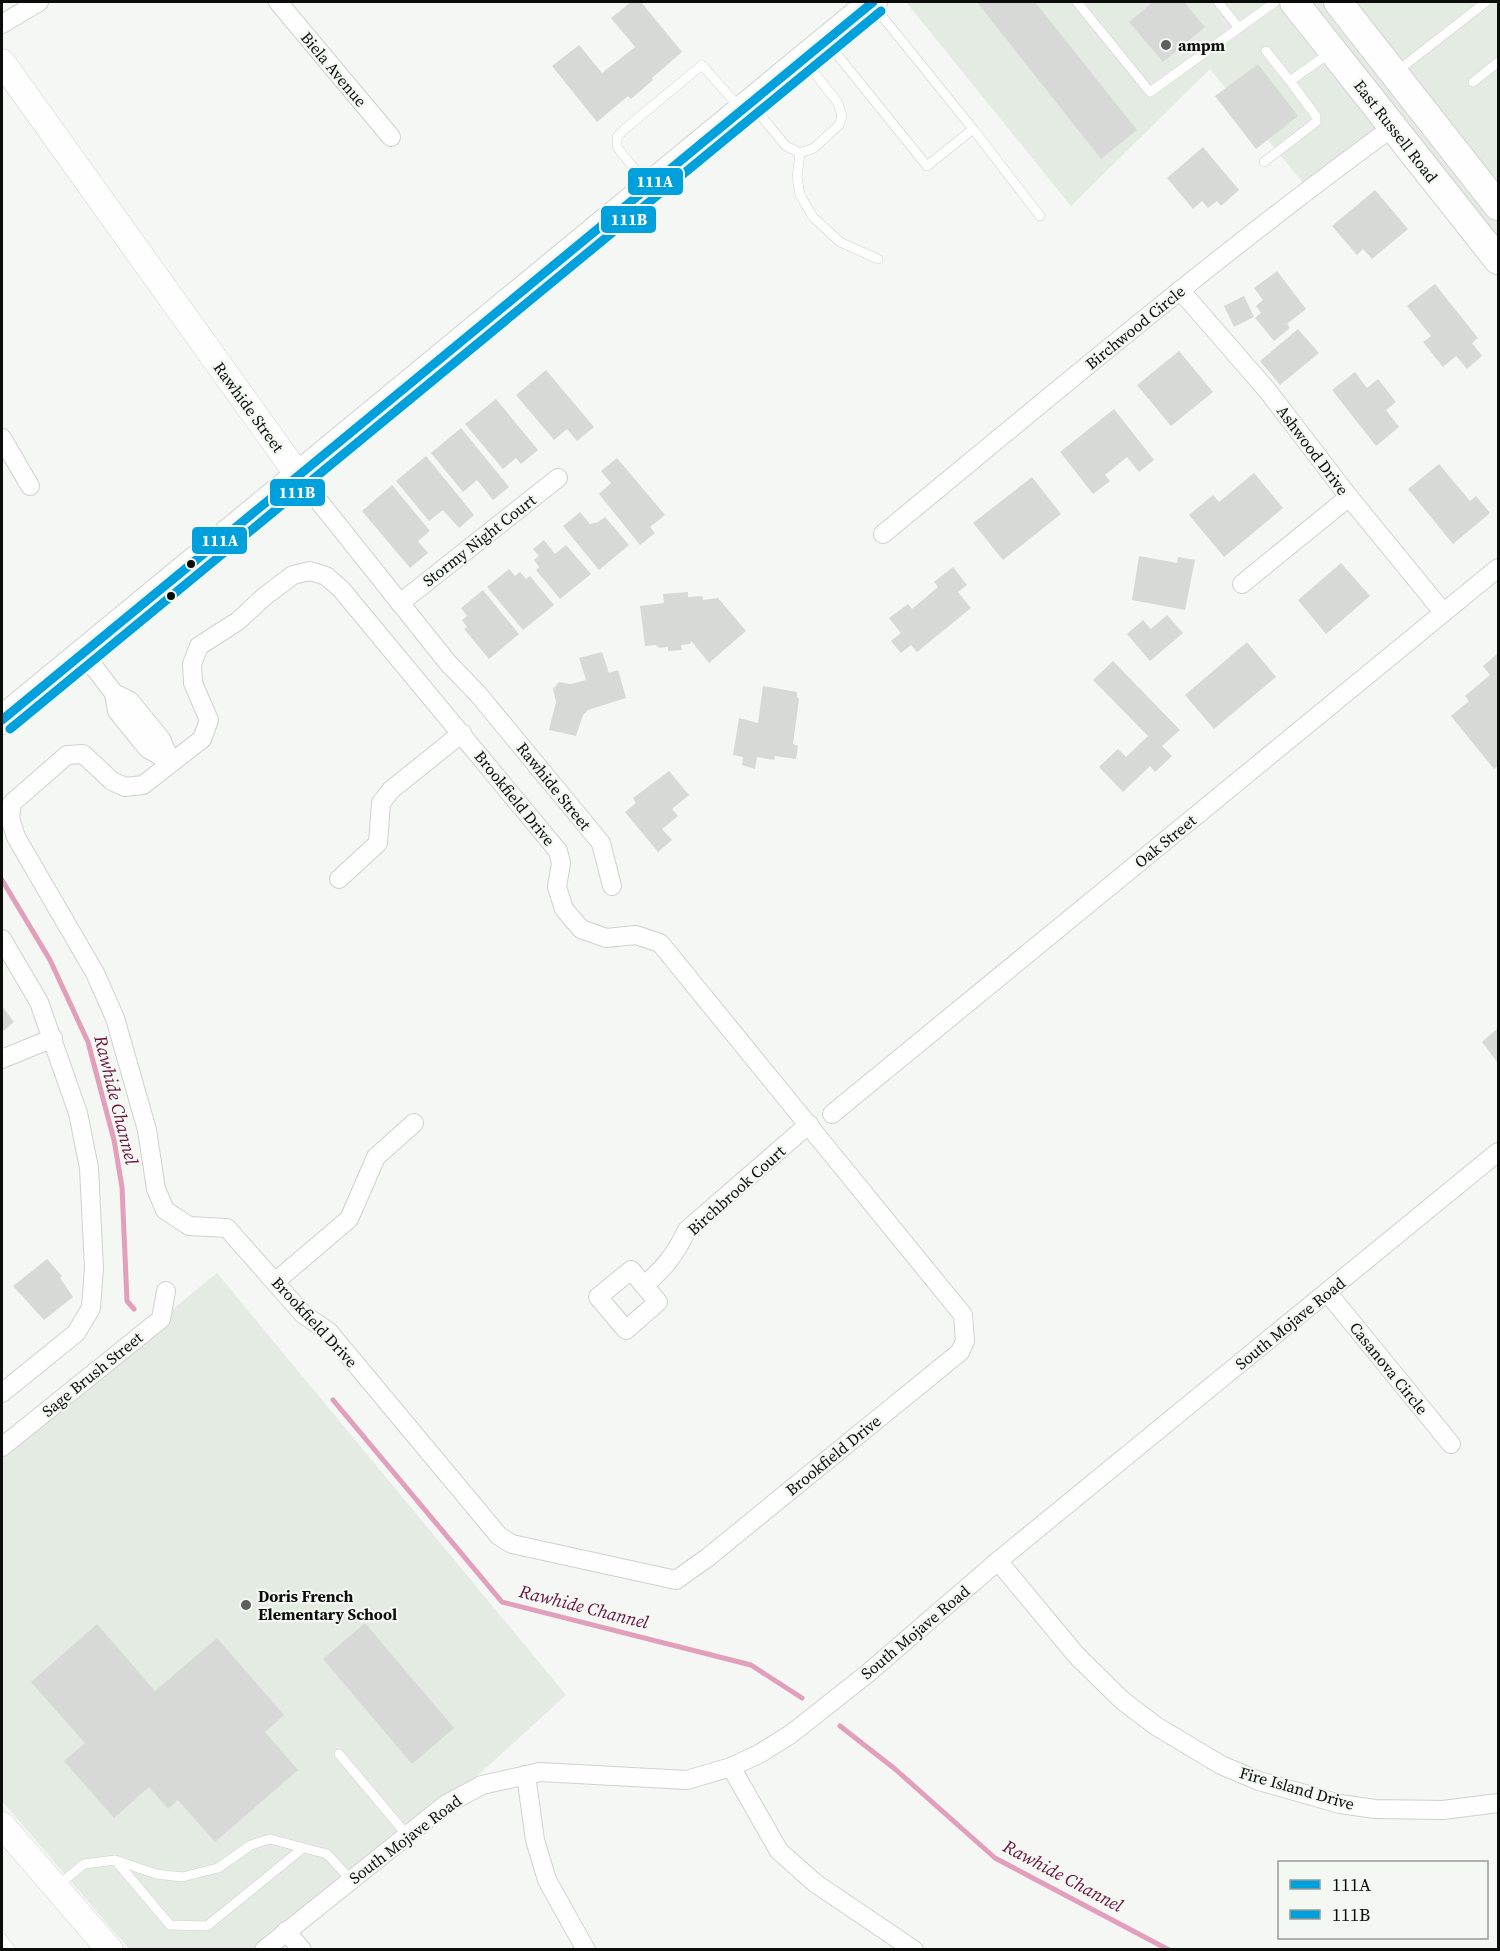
<svg xmlns="http://www.w3.org/2000/svg" width="1500" height="1951" font-family="'Source Serif 4',serif">
<rect width="100%" height="100%" fill="#f4f7f3"/>
<g fill="#e4ebe3">
<polygon points="906,2 1498,2 1498,260 1393,128 1308,189 1210,69 1071,206"/>
<polygon points="217,1273 566,1695 445,1805 263,1949 129,1949 2,1801 2,1448"/>
</g>
<g fill="none" stroke-linecap="round" stroke-linejoin="round">
<g stroke="#e29fbc" stroke-width="5">
<polyline points="2,880 50,960 88,1042 114,1140 122,1187 127,1301 134,1309"/>
<polyline points="333,1400 502,1602 751,1665 802,1698"/>
<polyline points="840,1726 895,1769 995,1858 1169,1950"/>
</g>
</g>
<g fill="#d7d9d6">
<polygon points="631,2 641,2 682,52 652,78 653,80 631,99 628,96 597,122 552,66 579,45 602,73 635,47 611,18"/>
<polygon points="977,2 1035,2 1137,130 1101,159"/>
<polygon points="1153,2 1184,2 1205,27 1163,62 1129,22"/>
<polygon points="1258,64 1298,116 1256,149 1215,96"/>
<polygon points="1203,147 1239,190 1221,206 1217,201 1208,208 1202,201 1193,209 1167,178"/>
<polygon points="1375,190 1408,229 1372,259 1363,249 1357,255 1332,226"/>
<polygon points="1277,271 1306,309 1287,324 1290,328 1274,341 1255,318 1261,313 1256,306 1263,300 1254,288"/>
<polygon points="1435,284 1478,338 1472,343 1482,356 1467,369 1456,356 1443,367 1423,342 1431,336 1407,306"/>
<polygon points="1244,296 1254,317 1234,327 1224,306"/>
<polygon points="1298,329 1319,353 1280,385 1260,361"/>
<polygon points="1179,351 1213,392 1171,426 1137,385"/>
<polygon points="546,370 594,427 577,441 567,429 554,440 516,395"/>
<polygon points="1355,372 1367,388 1378,379 1396,402 1386,410 1399,427 1376,446 1332,390"/>
<polygon points="496,399 538,450 521,464 516,458 503,469 465,424"/>
<polygon points="1114,409 1154,460 1139,472 1127,457 1105,475 1110,481 1093,494 1060,452"/>
<polygon points="461,428 509,487 493,500 477,480 463,492 431,453"/>
<polygon points="426,456 474,515 459,528 443,510 429,521 396,481"/>
<polygon points="617,458 665,515 650,527 655,533 640,545 599,494 611,483 601,471"/>
<polygon points="1439,464 1470,501 1476,496 1490,513 1453,544 1408,489"/>
<polygon points="1254,473 1283,508 1224,557 1189,515 1213,495 1219,502"/>
<polygon points="1032,477 1061,514 1003,560 973,523"/>
<polygon points="392,485 430,531 418,541 428,553 410,568 362,511"/>
<polygon points="580,512 590,524 598,522 605,517 629,545 599,570 563,526"/>
<polygon points="544,540 555,554 566,545 591,574 560,599 536,570 539,567 534,560 539,556 533,549"/>
<polygon points="1139,556 1177,563 1178,557 1195,560 1185,610 1132,600"/>
<polygon points="1341,563 1370,596 1326,634 1298,600"/>
<polygon points="953,567 967,585 958,592 971,608 917,652 911,645 901,653 891,641 901,633 889,618 908,604 912,609 938,587 934,582"/>
<polygon points="509,569 515,576 520,572 526,579 530,576 554,605 523,630 487,587"/>
<polygon points="483,590 519,634 489,659 464,629 467,627 462,620 467,616 461,608"/>
<polygon points="688,592 688,597 702,596 703,600 718,598 746,631 709,663 691,641 690,644 681,645 682,650 668,651 668,647 659,648 656,645 645,646 640,606 664,603 663,594"/>
<polygon points="1167,615 1183,633 1150,661 1127,634 1143,620 1151,629"/>
<polygon points="1247,642 1276,677 1214,729 1185,695"/>
<polygon points="602,652 609,673 618,670 626,698 588,710 583,715 576,736 549,730 556,702 553,689 559,682 571,684 586,680 579,658"/>
<polygon points="1498,653 1498,766 1494,769 1451,716 1469,701 1465,696 1490,675 1483,666"/>
<polygon points="1113,661 1180,730 1162,746 1172,756 1155,772 1150,766 1123,792 1099,767 1118,749 1126,757 1148,736 1093,680"/>
<polygon points="763,686 797,692 797,697 799,699 793,744 798,746 796,759 775,756 774,760 757,757 755,769 742,765 743,757 733,755 739,718 758,723"/>
<polygon points="669,771 689,795 672,809 678,816 662,829 672,840 658,852 625,812 636,803 633,798"/>
<polygon points="2,1006 14,1022 2,1032"/>
<polygon points="1498,1028 1498,1063 1482,1042"/>
<polygon points="47,1259 62,1276 60,1278 73,1297 44,1320 13,1286"/>
<polygon points="365,1623 454,1728 412,1764 323,1659"/>
<polygon points="97,1624 155,1691 217,1638 284,1715 265,1732 298,1770 215,1842 178,1800 168,1809 149,1787 114,1818 64,1761 85,1743 31,1682"/>
</g>
<g fill="none" stroke-linecap="round" stroke-linejoin="round">
<defs>
<g id="lane">
<polyline points="1077,2 1150,92 1275,2"/>
<polyline points="1218,2 1239,28"/>
<polyline points="827,42 927,166 973,129 873,5"/>
<polyline points="1266,51 1290,81 1331,52"/>
<polyline points="1396,72 1486,2"/>
<polyline points="1473,82 1498,62"/>
<polyline points="752,105 786,146 800,153 814,148 839,125 842,116 838,103 806,62"/>
<polyline points="973,129 1040,216"/>
<polyline points="800,153 797,177 800,195 813,217 840,242 878,259"/>
<polyline points="1264,162 1316,122 1316,116 1290,81"/>
<polyline points="647,185 617,147 617,137 627,127 702,65 739,107"/>
<polyline points="339,1754 407,1835"/>
<polyline points="116,1861 170,1925 207,1926 303,1848"/>
<polyline points="56,1887 84,1864 115,1860 156,1874 182,1877 218,1868 251,1845 270,1839 327,1854 351,1880"/>
<polyline points="2,1938 11,1950"/>
</g>
<g id="street">
<polyline points="278,2 391,137"/>
<polyline points="2,24 39,2"/>
<polyline points="1180,290 1267,390 1349,497 1443,612"/>
<polyline points="2,438 30,486"/>
<polyline points="298,475 448,663 478,694 601,843 612,886"/>
<path d="M883,534C1051,396 1217,255 1393,127"/>
<polygon points="310,571 326,576 341,589 558,851 561,863 557,887 564,909 581,929 606,938 636,935 660,943 963,1315 965,1341 960,1352 707,1558 676,1580 512,1544 499,1536 329,1332 303,1314 227,1228 189,1226 165,1210 156,1189 147,1130 115,1018 95,973 16,837 10,818 12,803 67,755 83,754 112,781 125,787 143,785 202,739 209,720 193,683 192,664 199,646 238,621 265,596 293,575"/>
<polyline points="1242,584 1349,497"/>
<polyline points="400,603 558,478"/>
<polyline points="83,653 114,693 130,701 161,739 171,762"/>
<polyline points="114,693 117,711 129,726 148,749 171,762"/>
<polyline points="339,879 378,843 381,803 391,790 462,733"/>
<polyline points="2,939 39,1002 78,1113 89,1168 94,1268 91,1308 76,1333 2,1393"/>
<polyline points="2,1059 53,1038"/>
<polyline points="832,1114 1498,568"/>
<polygon points="631,1270 658,1302 626,1330 598,1297"/>
<polyline points="276,1281 349,1219 376,1157 414,1123"/>
<path d="M644,1286C665,1267 675,1255 687,1230L809,1124"/>
<polyline points="1327,1292 1451,1444"/>
<polyline points="2,1447 161,1319 166,1291"/>
<polyline points="998,1561 1077,1656 1123,1701 1156,1726 1221,1765 1259,1781 1340,1804 1375,1809 1443,1810 1498,1803"/>
<polyline points="731,1767 779,1851 815,1883 914,1950"/>
<polyline points="526,1775 535,1840 547,1880 586,1950"/>
<polyline points="286,1931 302,1950"/>
<polyline points="264,1950 445,1805 482,1785 540,1772 687,1780 731,1767 759,1754 791,1734 867,1674 998,1561 1498,1152"/>
</g>
<g id="secondary">
<polyline points="2,62 298,475"/>
<polyline points="2,1825 110,1950"/>
</g>
<g id="primary">
<polyline points="1294,2 1498,260"/>
<polyline points="1338,2 1498,206"/>
<polyline points="2,720 873,2"/>
</g>
</defs>
<use href="#lane" stroke="#cfd1cf" stroke-width="10"/>
<use href="#street" stroke="#cfd1cf" stroke-width="20"/>
<use href="#secondary" stroke="#cfd1cf" stroke-width="27"/>
<use href="#primary" stroke="#cfd1cf" stroke-width="30"/>
<use href="#lane" stroke="#fdfefd" stroke-width="9"/>
<use href="#street" stroke="#fdfefd" stroke-width="18"/>
<use href="#secondary" stroke="#fdfefd" stroke-width="26"/>
<use href="#primary" stroke="#fdfefd" stroke-width="28"/>
<defs>
<polyline id="bus-1" points="2,720 873,2"/>
<polyline id="bus-2" points="10,729 881,11"/>
</defs>
<use href="#bus-1" stroke="#f3f8f2" stroke-width="14"/>
<use href="#bus-2" stroke="#f3f8f2" stroke-width="14"/>
<use href="#bus-1" stroke="#00a0dc" stroke-width="9"/>
<use href="#bus-2" stroke="#00a0dc" stroke-width="9"/>
</g>
<g fill="#5d5f5c" stroke="#f3f8f2" stroke-width="2">
<circle cx="1166" cy="45" r="6"/>
<circle cx="246" cy="1605" r="6"/>
</g>
<g fill="#0b0d0b" stroke="#f3f8f2" stroke-width="2">
<circle cx="191" cy="564" r="5"/>
<circle cx="171" cy="596" r="5"/>
</g>
<g text-anchor="middle" stroke-width="4.5" stroke-linejoin="round" paint-order="stroke">
<g font-size="16" font-weight="bold" fill="#0b0d0b" stroke="#f3f8f2" text-anchor="start">
<text x="1178" y="51">ampm</text>
<text x="258" y="1602">Doris French<tspan x="258" dy="18">Elementary School</tspan></text>
</g>
<g font-size="16" fill="#0b0d0b" stroke="#f3f8f2">
<text transform="translate(334 69) rotate(50)" y="6">Biela Avenue</text>
<text transform="translate(1396 131) rotate(52)" y="6">East Russell Road</text>
<text transform="translate(1135 327) rotate(-39)" y="6">Birchwood Circle</text>
<text transform="translate(249 407) rotate(54)" y="6">Rawhide Street</text>
<text transform="translate(1313 450) rotate(53)" y="6">Ashwood Drive</text>
<text transform="translate(479 540) rotate(-38)" y="6">Stormy Night Court</text>
<text transform="translate(554 786) rotate(51)" y="6">Rawhide Street</text>
<text transform="translate(515 798) rotate(51)" y="6">Brookfield Drive</text>
<text transform="translate(1165 841) rotate(-39)" y="6">Oak Street</text>
<text transform="translate(736 1190) rotate(-42)" y="6">Birchbrook Court</text>
<text transform="translate(315 1322) rotate(47)" y="6">Brookfield Drive</text>
<text transform="translate(1290 1323) rotate(-39)" y="6">South Mojave Road</text>
<text transform="translate(1389 1368) rotate(51)" y="6">Casanova Circle</text>
<text transform="translate(92 1374) rotate(-39)" y="6">Sage Brush Street</text>
<text transform="translate(833 1455) rotate(-39)" y="6">Brookfield Drive</text>
<text transform="translate(915 1632) rotate(-40)" y="6">South Mojave Road</text>
<text transform="translate(1297 1788) rotate(16)" y="6">Fire Island Drive</text>
<text transform="translate(405 1839) rotate(-37)" y="6">South Mojave Road</text>
</g>
<g font-size="18" font-style="italic" fill="#691140" stroke="#f3f8f2">
<text transform="translate(116 1100) rotate(76)" y="6">Rawhide Channel</text>
<text transform="translate(584 1607) rotate(14)" y="6">Rawhide Channel</text>
<text transform="translate(1063 1876) rotate(28)" y="6">Rawhide Channel</text>
</g>
</g>
<g stroke="#f3f8f2" stroke-width="2">
<rect x="627" y="167" width="57" height="29" rx="6" fill="#00a0dc"/>
<rect x="600" y="205" width="57" height="29" rx="6" fill="#00a0dc"/>
<rect x="269" y="478" width="57" height="29" rx="6" fill="#00a0dc"/>
<rect x="191" y="526" width="57" height="29" rx="6" fill="#00a0dc"/>
</g>
<g font-size="16" text-anchor="middle" font-weight="bold" fill="#fff">
<text x="655" y="187">111A</text>
<text x="629" y="225">111B</text>
<text x="297" y="498">111B</text>
<text x="220" y="546">111A</text>
</g>
<rect width="1500" height="1951" fill="none" stroke="#0b0d0b" stroke-width="6"/>
<rect x="1278" y="1861" width="210" height="78" fill="#f3f8f2" stroke="#969a96" stroke-width="1.5"/>
<rect x="1290" y="1880" width="30" height="9" fill="#00a0dc" stroke="#969a96" stroke-width="1.5"/>
<text x="1332" y="1891" font-size="18" fill="#0b0d0b">111A</text>
<rect x="1290" y="1910" width="30" height="9" fill="#00a0dc" stroke="#969a96" stroke-width="1.5"/>
<text x="1332" y="1921" font-size="18" fill="#0b0d0b">111B</text>
</svg>
